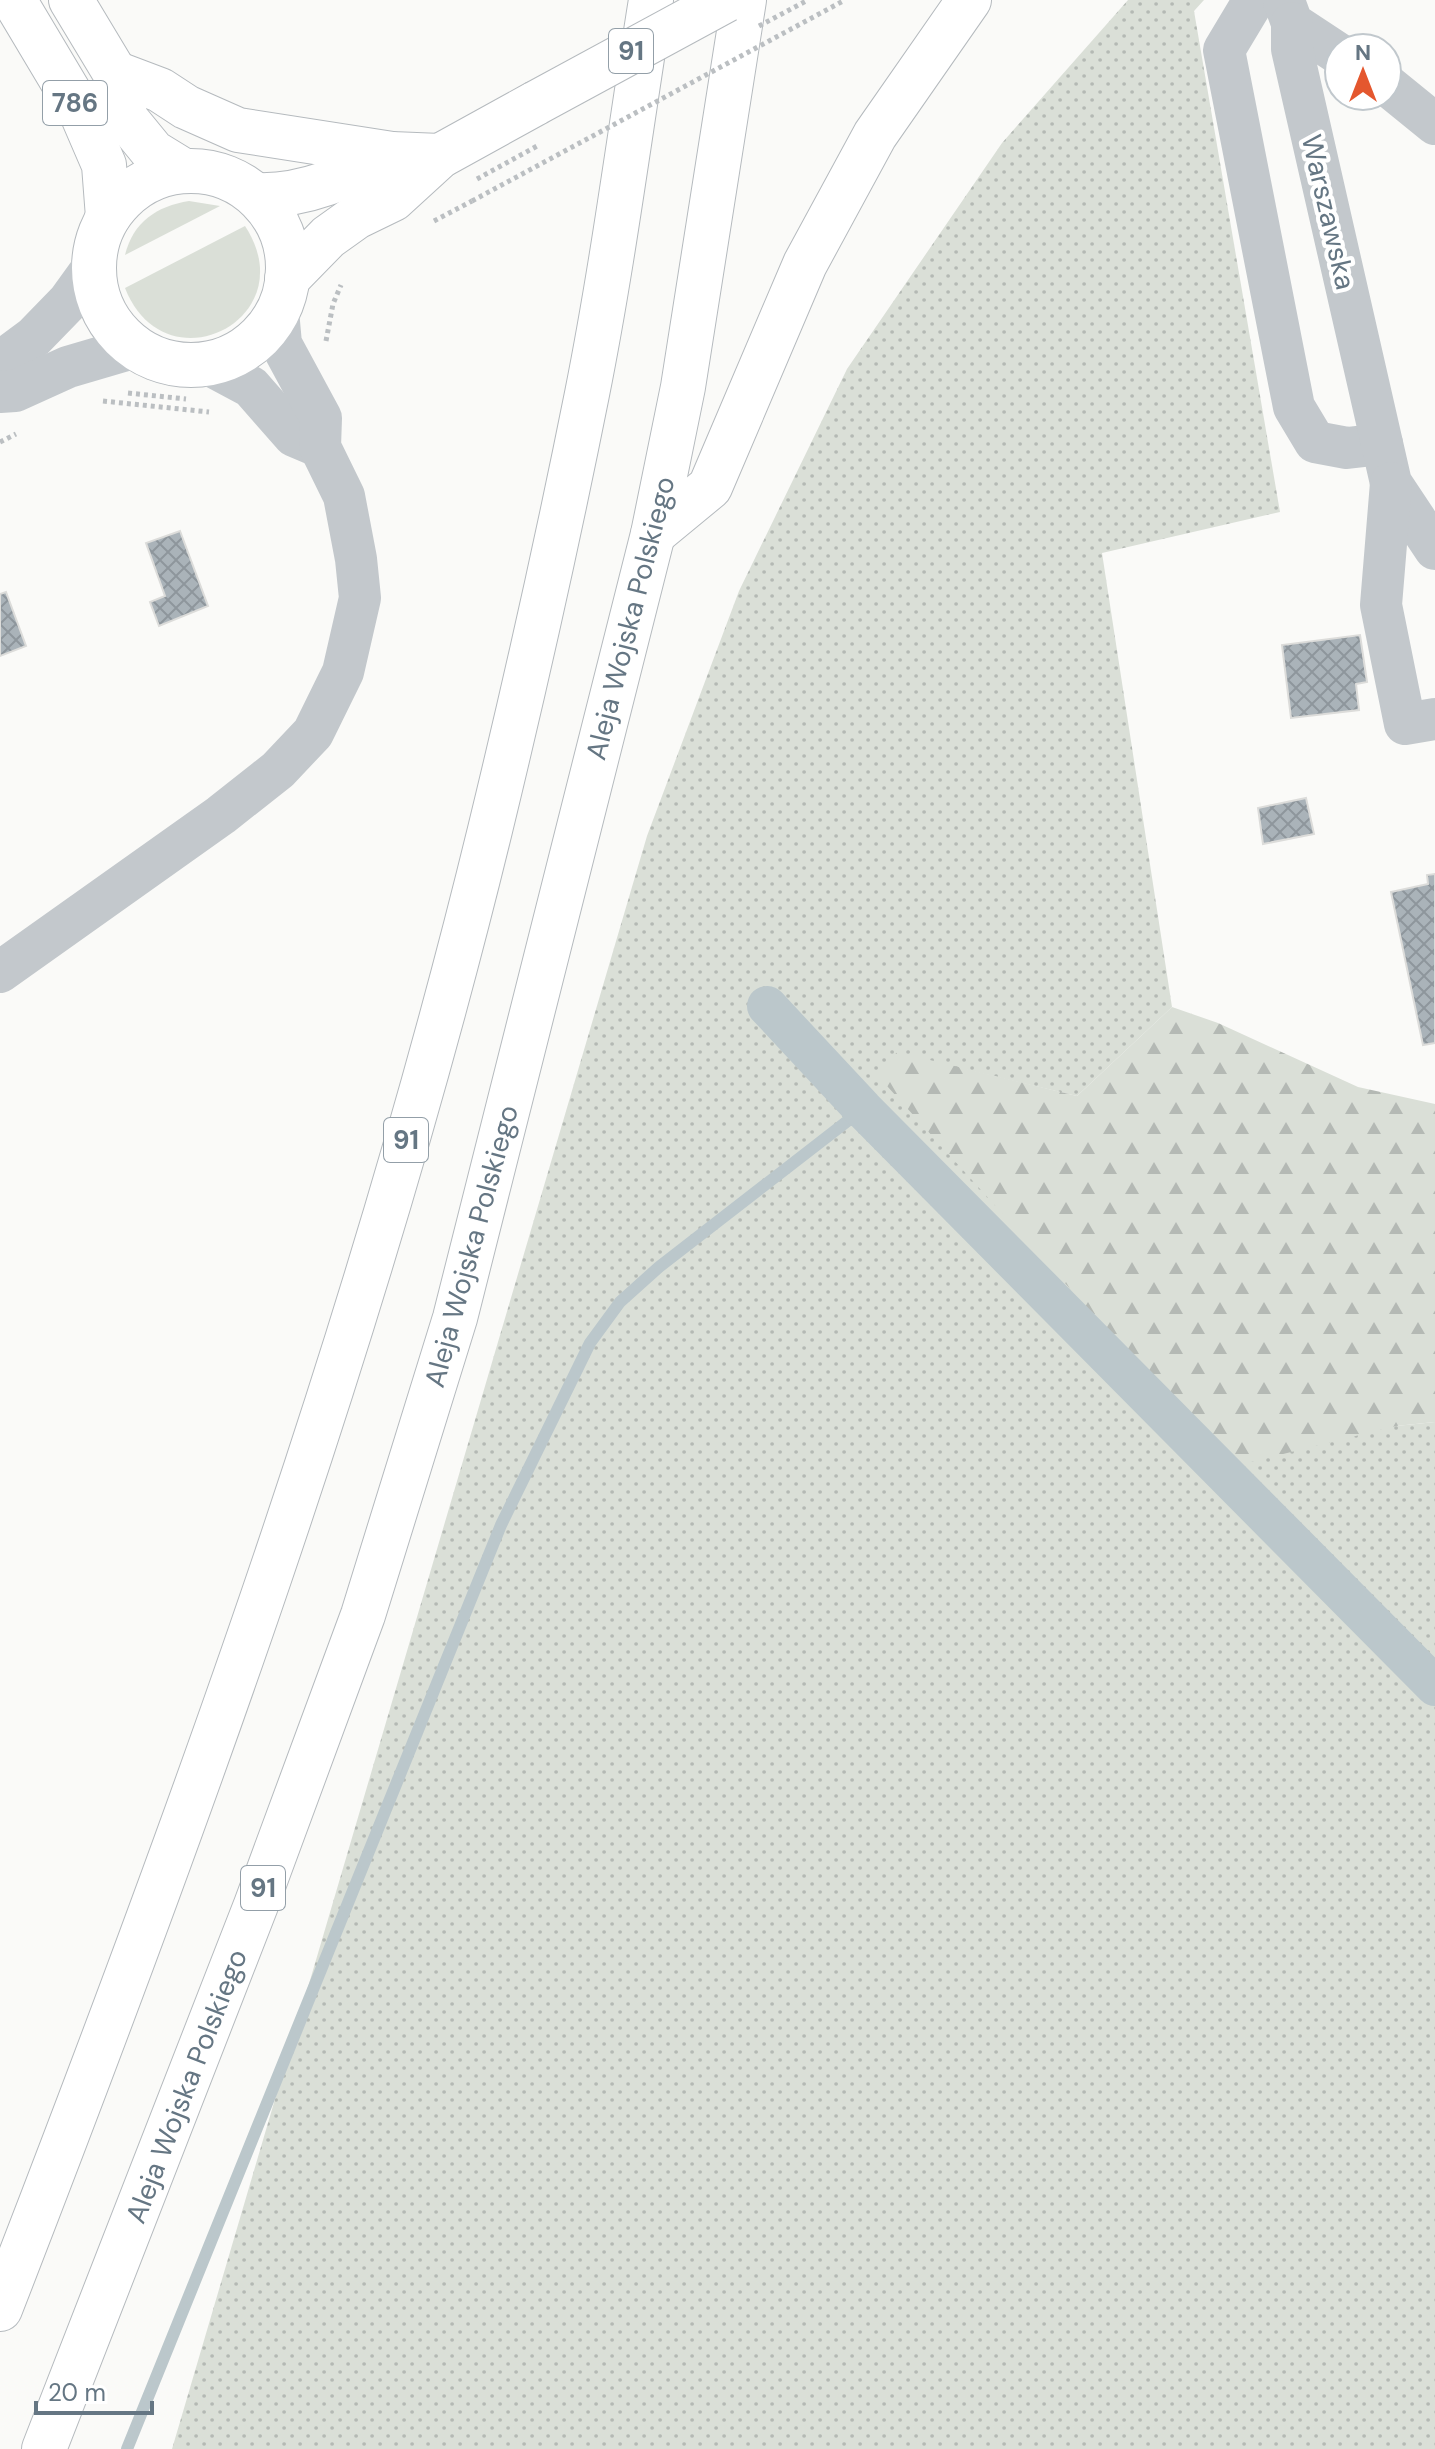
<svg xmlns="http://www.w3.org/2000/svg" width="1435" height="2449" font-family="'DM Sans',sans-serif">
<defs>
<pattern id="grass-dots" width="8" height="8" patternUnits="userSpaceOnUse" patternTransform="scale(2)"><rect width="8" height="8" fill="#dadfd7"/><path d="M2 2h.1M6 6h.1" fill="none" stroke="#b4b9b4" stroke-width="1.8" stroke-linecap="round"/></pattern>
<pattern id="forest-firs" width="22" height="20" patternUnits="userSpaceOnUse" patternTransform="scale(2)"><rect width="22" height="20" fill="#dadfd7"/><path d="M5 1l3.5 6h-7zM16 11l3.5 6h-7z" fill="#b4b9b4"/></pattern>
<pattern id="building-cross-hatch" width="8" height="8" patternUnits="userSpaceOnUse" patternTransform="scale(2)"><rect width="8" height="8" fill="#aab3b9"/><path d="M0 0l8 8M0 8l8-8" fill="none" stroke="#8e969c"/></pattern>
</defs>
<rect width="100%" height="100%" fill="#fafaf8"/>
<polygon fill="url(#grass-dots)" points="1128,0 1204,0 1194,11 1280,512 1102,553 1172,1007 1077,1096 897,1053 1396,1426 1435,1422 1435,2449 172,2449 647,836 739,591 847,369 1002,143"/>
<polygon fill="url(#forest-firs)" points="1172,1007 1218,1023 1358,1087 1435,1104 1435,1422 1396,1426 1231,1467 878,1076 897,1052 1077,1096"/>
<g fill="#dadfd7">
<path d="M189,201L220,206L125,255C133,222 157,206 189,201Z"/>
<path d="M245,226C306,319 165,390 125,288Z"/>
</g>
<g fill="none" stroke-linecap="round" stroke-linejoin="round">
<polyline stroke="#bbc7cb" stroke-width="12" points="127,2449 501,1525 590,1343 620,1302 659,1267 863,1109"/>
<polyline stroke="#bbc7cb" stroke-width="40" points="767,1006 863,1109 1435,1686"/>
</g>
<g fill="url(#building-cross-hatch)" stroke="#dcdcda" stroke-width="2">
<polygon points="180,531 208,606 159,626 150,602 165,596 146,543"/>
<polygon points="6,592 26,646 0,656 0,594"/>
<polygon points="1360,635 1367,682 1356,684 1359,710 1291,718 1282,645"/>
<polygon points="1306,798 1314,834 1263,844 1258,808"/>
<polygon points="1435,874 1435,1043 1423,1045 1391,892 1428,884 1427,875"/>
</g>
<g fill="none" stroke-linecap="round" stroke-linejoin="round">
<defs>
<g id="major">
<polyline points="14,0 82,114 104,165 108,217"/>
<polyline points="71,0 115,73 126,119 153,152 184,171"/>
<polyline points="115,73 160,90 186,107 238,130 392,154 440,156"/>
<circle cx="191" cy="268" r="97"/>
<path d="M256,195C306,197 348,176 392,154"/>
<polyline points="287,279 328,237 356,217 393,199 440,156 536,103"/>
<polyline points="653,534 710,487 805,264 875,135 969,0"/>
<path d="M0,2309C188,1825 367,1335 490,830C525,686 558,539 587,394C613,264 630,131 651,0"/>
<polyline points="44,2449 256,1905 363,1615 455,1318 653,534 683,387 744,0"/>
</g>
</defs>
<use href="#major" stroke="#b5babe" stroke-width="46"/>
<g stroke="#bbbfc2" stroke-width="5" stroke-dasharray="4 4" stroke-linecap="butt">
<polyline points="434,221 472,201"/>
<polyline points="326,341 333,304 341,285"/>
<polyline points="128,393 186,399"/>
<polyline points="103,401 209,412"/>
<polyline points="0,442 16,434"/>
</g>
<g stroke="#c3c8cc" stroke-width="42">
<polyline points="1254,0 1224,50 1294,407 1315,442 1347,448 1382,444"/>
<polyline points="1284,1 1292,23 1339,54"/>
<polyline points="1292,23 1292,49 1391,483 1435,549"/>
<polyline points="1387,85 1435,124"/>
<polyline points="0,362 34,337 68,302 94,266"/>
<polyline points="208,364 251,387 294,436 320,447"/>
<polyline points="0,392 15,391 68,367 136,347"/>
<polyline points="1391,483 1381,605 1405,724 1435,719"/>
<polyline points="0,972 221,815 278,770 313,733 343,672 360,598 356,559 344,496 320,447 321,418 281,344 278,311"/>
</g>
<use href="#major" stroke="#fff" stroke-width="44"/>
<defs>
<polyline id="major-bridge" points="536,103 726,0"/>
</defs>
<use href="#major-bridge" stroke="#b5babe" stroke-width="46" stroke-linecap="butt"/>
<g stroke="#bbbfc2" stroke-width="5" stroke-dasharray="4 4" stroke-linecap="butt">
<polyline points="759,26 808,0"/>
<polyline points="477,179 539,145"/>
<polyline points="472,201 845,0"/>
</g>
<use href="#major-bridge" stroke="#fff" stroke-width="44"/>
</g>
<g text-anchor="middle" stroke-width="8" stroke-linejoin="round" paint-order="stroke">
<g fill="#fff" stroke="#939fa8" stroke-width="2">
<rect x="609" y="29" width="44" height="44" rx="6"/>
<rect x="43" y="81" width="64" height="44" rx="6"/>
<rect x="384" y="1118" width="44" height="44" rx="6"/>
<rect x="241" y="1866" width="44" height="44" rx="6"/>
</g>
<g font-size="26" font-weight="bold" fill="#657683">
<text x="631" y="60">91</text>
<text x="75" y="112">786</text>
<text x="406" y="1149">91</text>
<text x="263" y="1897">91</text>
</g>
<g font-size="28" fill="#657683" stroke="#fff">
<text transform="translate(1329 212) rotate(77)" y="10">Warszawska</text>
<text transform="translate(630 618) rotate(-76)" y="10">Aleja Wojska Polskiego</text>
<text transform="translate(471 1246) rotate(-75)" y="10">Aleja Wojska Polskiego</text>
<text transform="translate(186 2086) rotate(-69)" y="10">Aleja Wojska Polskiego</text>
</g>
</g>
<g transform="translate(1363 72)"><circle r="38" fill="#ffffff" stroke="#c1c8cd" stroke-width="2"/>
<path d="M0-6L14 30L0 20L-14 30Z" fill="#e4572e"/>
<text y="-12" font-size="22" font-weight="bold" text-anchor="middle" fill="#657683">N</text>
</g>
<path d="M36 2401v12h116v-12" fill="none" stroke="#657683" stroke-width="4"/>
<text x="48" y="2401" font-size="24" fill="#657683" stroke="#ffffff" stroke-width="6" paint-order="stroke">20 m</text>
</svg>
